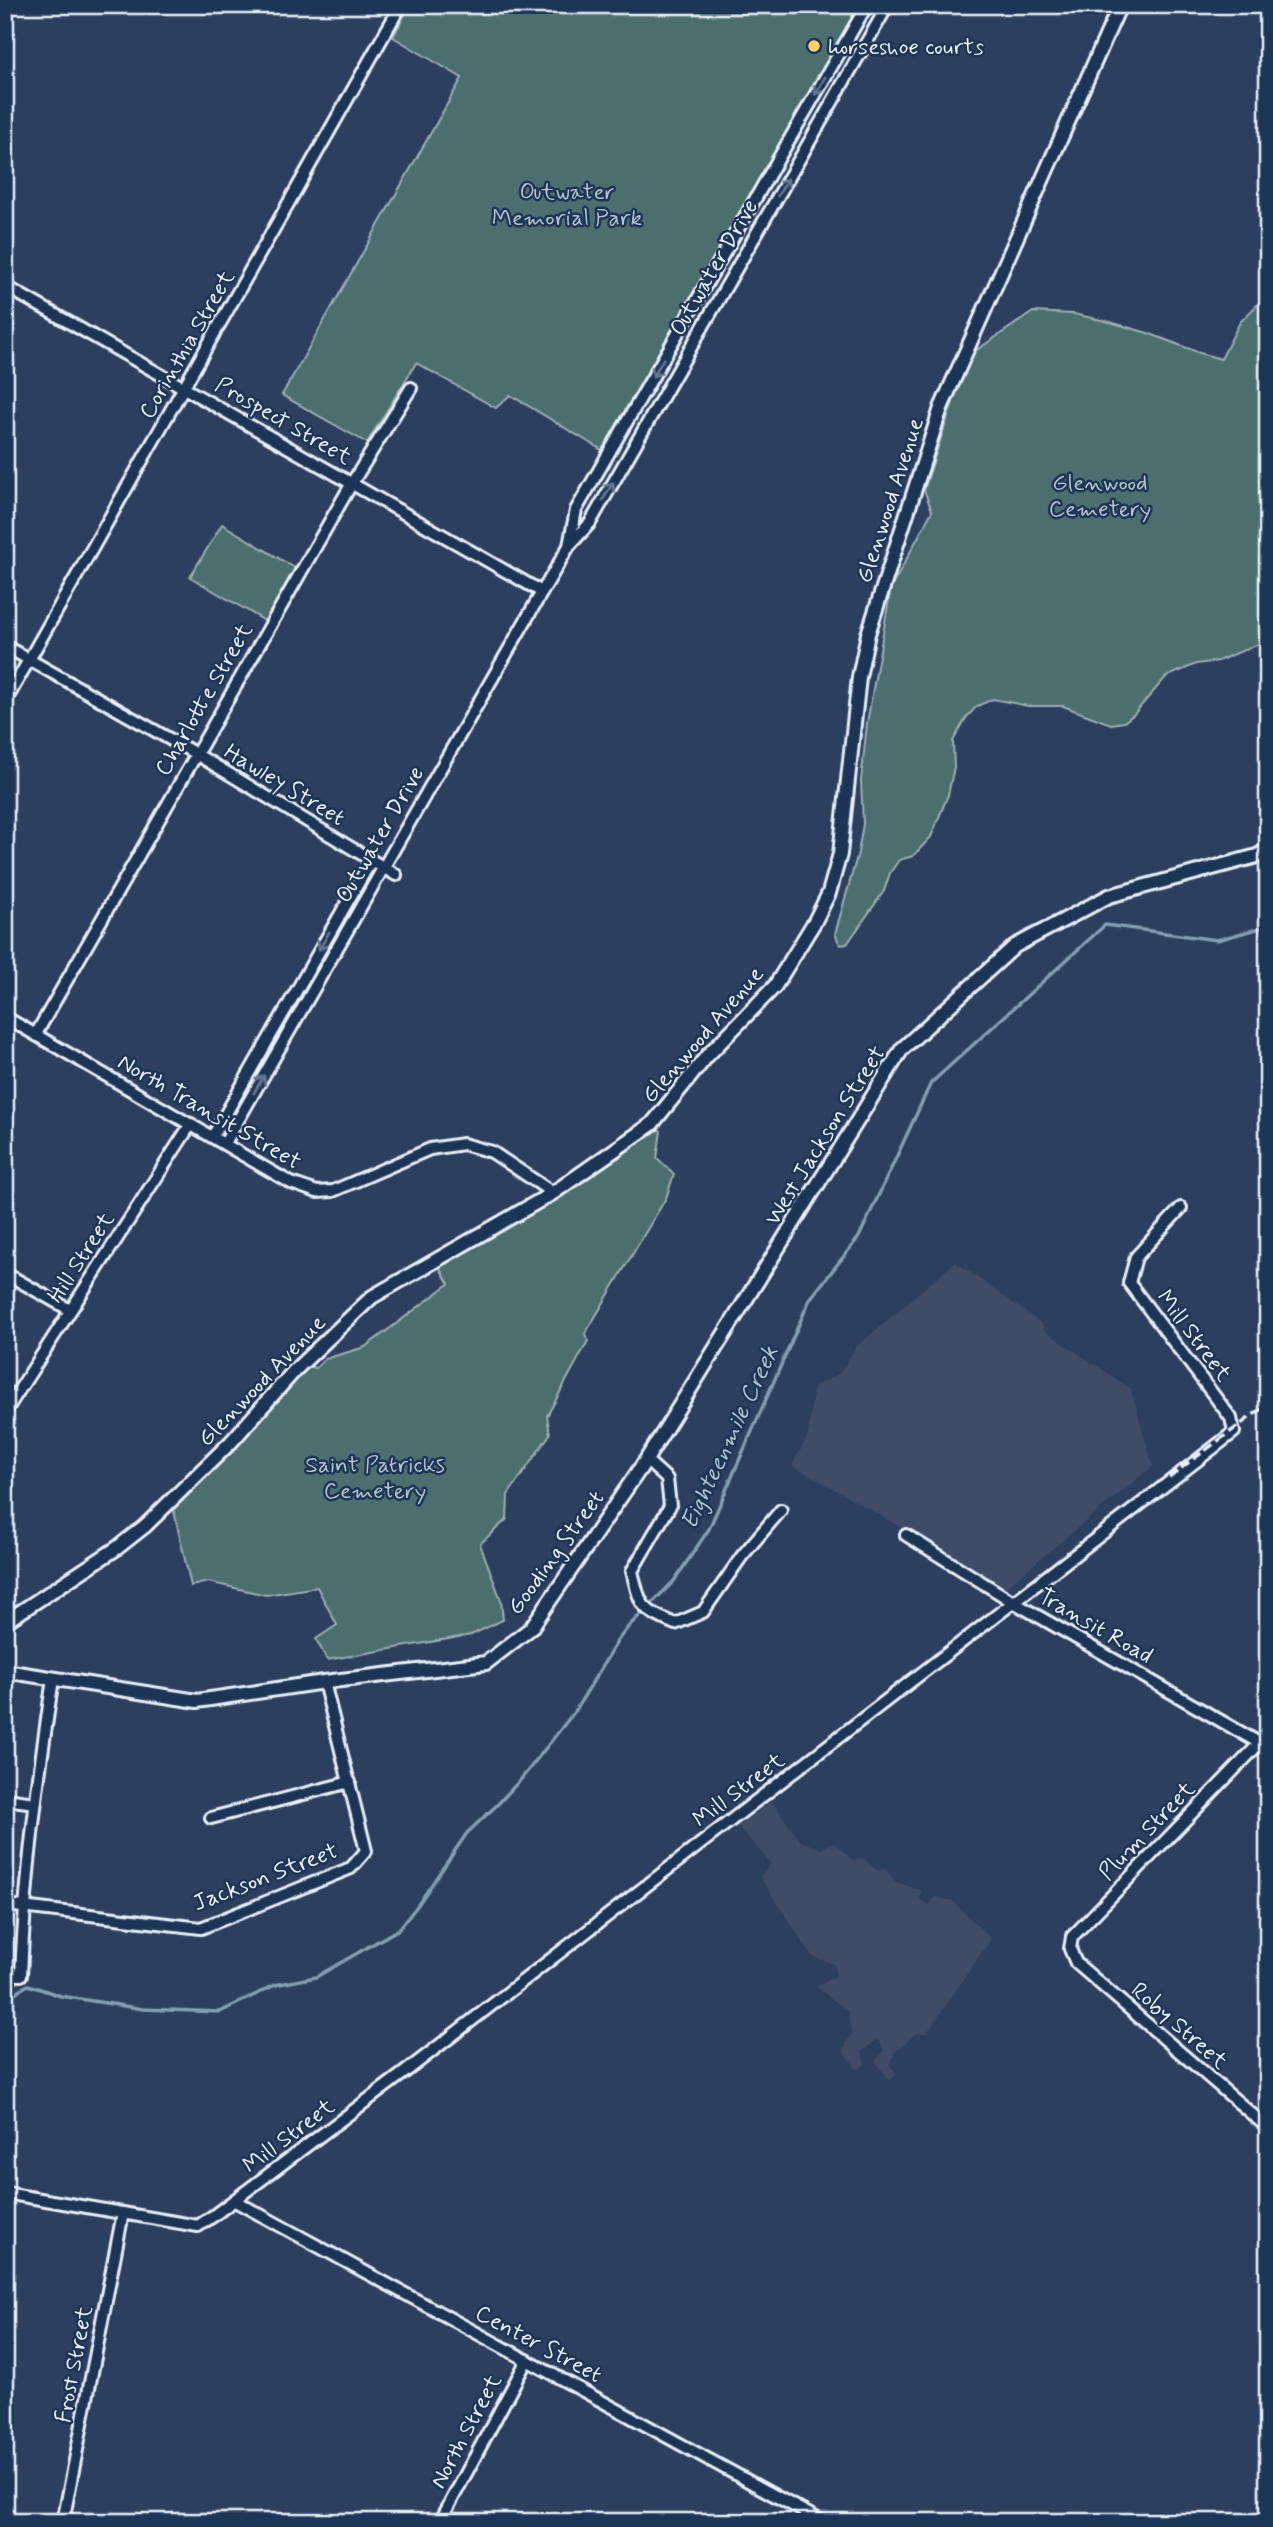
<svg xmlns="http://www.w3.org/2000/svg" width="1273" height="2527" font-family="Mynerve,sans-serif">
<rect width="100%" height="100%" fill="#2c3f5e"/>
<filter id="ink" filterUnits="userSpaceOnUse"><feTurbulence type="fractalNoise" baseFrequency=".0143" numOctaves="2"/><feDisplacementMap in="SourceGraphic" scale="14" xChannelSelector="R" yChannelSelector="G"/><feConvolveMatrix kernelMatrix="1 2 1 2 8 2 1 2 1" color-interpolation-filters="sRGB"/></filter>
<g filter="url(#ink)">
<g fill="#3f4c67">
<polygon points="955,1262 1041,1323 1045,1331 1131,1389 1153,1466 1006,1587 792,1465 808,1436 814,1387 840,1373 855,1348"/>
<polygon points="772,1801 800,1841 821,1849 833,1842 854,1861 863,1858 878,1871 884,1868 896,1882 922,1891 919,1899 930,1905 935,1897 953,1901 991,1939 927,2033 916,2033 894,2053 890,2066 897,2074 890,2081 875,2061 884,2050 877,2039 862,2052 865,2064 857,2070 843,2050 852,2033 847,2010 816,1987 836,1976 834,1964 812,1956 760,1877 771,1864 738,1826"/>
</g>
<g fill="#4e6e6e" stroke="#9bb0b3" stroke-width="2">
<polygon points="410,5 860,5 602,450 510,395 496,408 416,363 367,443 282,395 462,78 393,37"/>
<polygon points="1268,294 1268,640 1218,661 1196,664 1166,677 1134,714 1124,722 1111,724 1063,706 1028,706 993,699 977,706 966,718 953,741 954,767 948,795 931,837 913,856 899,860 890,873 884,891 847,944 840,945 835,934 858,853 863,824 861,781 867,723 891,588 932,511 924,490 968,356 1033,312 1074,314 1110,322 1148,333 1200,353 1221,359 1240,322"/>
<polygon points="222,524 295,568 265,621 190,577"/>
<polygon points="653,1127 661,1131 657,1158 674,1174 666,1198 585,1334 588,1341 547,1416 550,1434 508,1495 507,1519 480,1544 501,1600 503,1620 471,1635 327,1660 316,1639 337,1625 317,1587 266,1595 208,1582 191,1586 173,1507 306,1366 316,1368 325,1359 365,1347 449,1284 438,1265 623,1155"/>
</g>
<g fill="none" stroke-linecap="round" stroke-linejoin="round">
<polyline stroke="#849eb5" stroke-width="3.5" points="5,1999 28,1985 61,1996 143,2009 220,2012 275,1985 316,1977 399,1929 417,1906 467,1833 497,1805 522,1778 575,1711 618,1640 629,1626 674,1581 709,1529 810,1299 859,1237 931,1083 1105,925 1217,940 1268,926"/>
<defs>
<g id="minor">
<polyline points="5,286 542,592"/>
<polyline points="569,546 576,510 867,5"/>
<polyline points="5,646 196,754 396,875"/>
<polyline points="5,702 401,5"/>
<polyline points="5,1017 291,1183 317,1192 333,1191 430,1149 463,1144 492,1152 553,1193"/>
<polyline points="36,1034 352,483 411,388"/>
<polyline points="213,1136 371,861"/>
<polyline points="225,1143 542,592 569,546 590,523 888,5"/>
<polyline points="5,1273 70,1310"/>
<polyline points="5,1412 191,1124"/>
<path d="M646,1460L667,1479L670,1506L632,1571C641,1608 641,1609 675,1624L703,1612L742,1556L781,1510"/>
<polyline points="906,1535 1015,1603 1268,1748"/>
<polyline points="1260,1743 1072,1937 1070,1949 1076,1963 1268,2128"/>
<polyline points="5,1799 35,1803"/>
<polyline points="211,1818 350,1782"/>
<polyline points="5,1905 201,1928 351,1868 366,1851 324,1682"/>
<path d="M5,1974L21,1975C25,1875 38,1777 53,1679"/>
<polyline points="5,2193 198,2226 213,2216 405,2072 1234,1432 1231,1418 1129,1283 1136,1257 1181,1208"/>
<polyline points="235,2201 823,2522"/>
<polyline points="5,2519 10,2522"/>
<polyline points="63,2522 123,2213"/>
<polyline points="440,2522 527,2360"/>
</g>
<g id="tertiary">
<polyline points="5,1622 117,1548 145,1526 231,1442 295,1370 372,1297 553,1193 652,1124 707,1056 775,986 815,921 829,893 840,854 859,677 868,634 941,408 1120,5"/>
<polyline points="5,1671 197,1701 324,1682 486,1663 531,1628 646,1460 902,1049 1015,946 1109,896 1257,856 1268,850"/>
</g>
</defs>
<use href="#minor" stroke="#e8f1f8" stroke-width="16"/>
<use href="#tertiary" stroke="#e8f1f8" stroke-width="18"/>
<use href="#minor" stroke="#1d3557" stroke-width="10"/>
<use href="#tertiary" stroke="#1d3557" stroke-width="12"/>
<polyline stroke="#e8f1f8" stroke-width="3.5" stroke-dasharray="10 5" stroke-linecap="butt" points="1169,1477 1268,1404"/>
</g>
<defs><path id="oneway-shaft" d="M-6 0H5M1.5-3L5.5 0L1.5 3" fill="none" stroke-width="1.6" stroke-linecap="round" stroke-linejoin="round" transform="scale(1.75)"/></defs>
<g stroke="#64778f">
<use href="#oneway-shaft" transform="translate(820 86) rotate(120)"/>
<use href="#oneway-shaft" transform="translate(783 187) rotate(-60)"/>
<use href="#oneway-shaft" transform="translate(658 368) rotate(120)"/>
<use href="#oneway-shaft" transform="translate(608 491) rotate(-60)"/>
<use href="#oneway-shaft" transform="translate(324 941) rotate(120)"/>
<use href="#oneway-shaft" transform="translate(259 1084) rotate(-60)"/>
</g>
</g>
<circle fill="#ffd166" stroke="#1d3557" stroke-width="2.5" cx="814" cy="46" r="7"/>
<g text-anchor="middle" stroke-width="5" stroke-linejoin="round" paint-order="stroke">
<g font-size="23" fill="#e8f1f8" stroke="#1d3557" text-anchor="start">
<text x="828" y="54">horseshoe courts</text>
</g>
<g font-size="23" fill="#b2c3c8" stroke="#1d3557">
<text x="567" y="199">Outwater<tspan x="567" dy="26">Memorial Park</tspan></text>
<text x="1100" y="490">Glenwood<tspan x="1100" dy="26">Cemetery</tspan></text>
<text x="375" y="1472">Saint Patricks<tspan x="375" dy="26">Cemetery</tspan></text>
</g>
<g font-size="23" fill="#e8f1f8" stroke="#1d3557">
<text transform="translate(713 267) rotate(-60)" y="8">Outwater Drive</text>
<text transform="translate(186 344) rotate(-60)" y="8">Corinthia Street</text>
<text transform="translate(284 420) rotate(30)" y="8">Prospect Street</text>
<text transform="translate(889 500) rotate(-72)" y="8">Glenwood Avenue</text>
<text transform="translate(203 699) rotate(-60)" y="8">Charlotte Street</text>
<text transform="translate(285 784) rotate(31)" y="8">Hawley Street</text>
<text transform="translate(379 834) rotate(-60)" y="8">Outwater Drive</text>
<text transform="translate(702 1034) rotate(-49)" y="8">Glenwood Avenue</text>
<text transform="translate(210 1111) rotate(30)" y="8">North Transit Street</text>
<text transform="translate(824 1135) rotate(-58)" y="8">West Jackson Street</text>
<text transform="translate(80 1257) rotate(-57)" y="8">Hill Street</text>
<text transform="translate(1195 1335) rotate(53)" y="8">Mill Street</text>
<text transform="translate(261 1380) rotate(-46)" y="8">Glenwood Avenue</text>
<text transform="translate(555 1552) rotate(-54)" y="8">Gooding Street</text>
<text transform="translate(1096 1625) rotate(30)" y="8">Transit Road</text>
<text transform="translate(738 1789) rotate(-37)" y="8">Mill Street</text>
<text transform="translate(1146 1830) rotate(-46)" y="8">Plum Street</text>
<text transform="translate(265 1876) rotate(-21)" y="8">Jackson Street</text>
<text transform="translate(1180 2025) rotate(41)" y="8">Roby Street</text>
<text transform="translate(288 2135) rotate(-37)" y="8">Mill Street</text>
<text transform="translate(539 2343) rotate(28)" y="8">Center Street</text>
<text transform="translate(73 2364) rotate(-79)" y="8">Frost Street</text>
<text transform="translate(465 2431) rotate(-62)" y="8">North Street</text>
</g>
<g font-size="24" font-style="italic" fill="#aec1d1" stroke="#1d3557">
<text transform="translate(729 1437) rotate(-65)" y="8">Eighteenmile Creek</text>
</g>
</g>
<rect width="1273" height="2527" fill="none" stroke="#1d3557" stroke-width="28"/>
<rect x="14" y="14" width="1245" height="2499" fill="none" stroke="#e8f1f8" stroke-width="2.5" filter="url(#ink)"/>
</svg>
